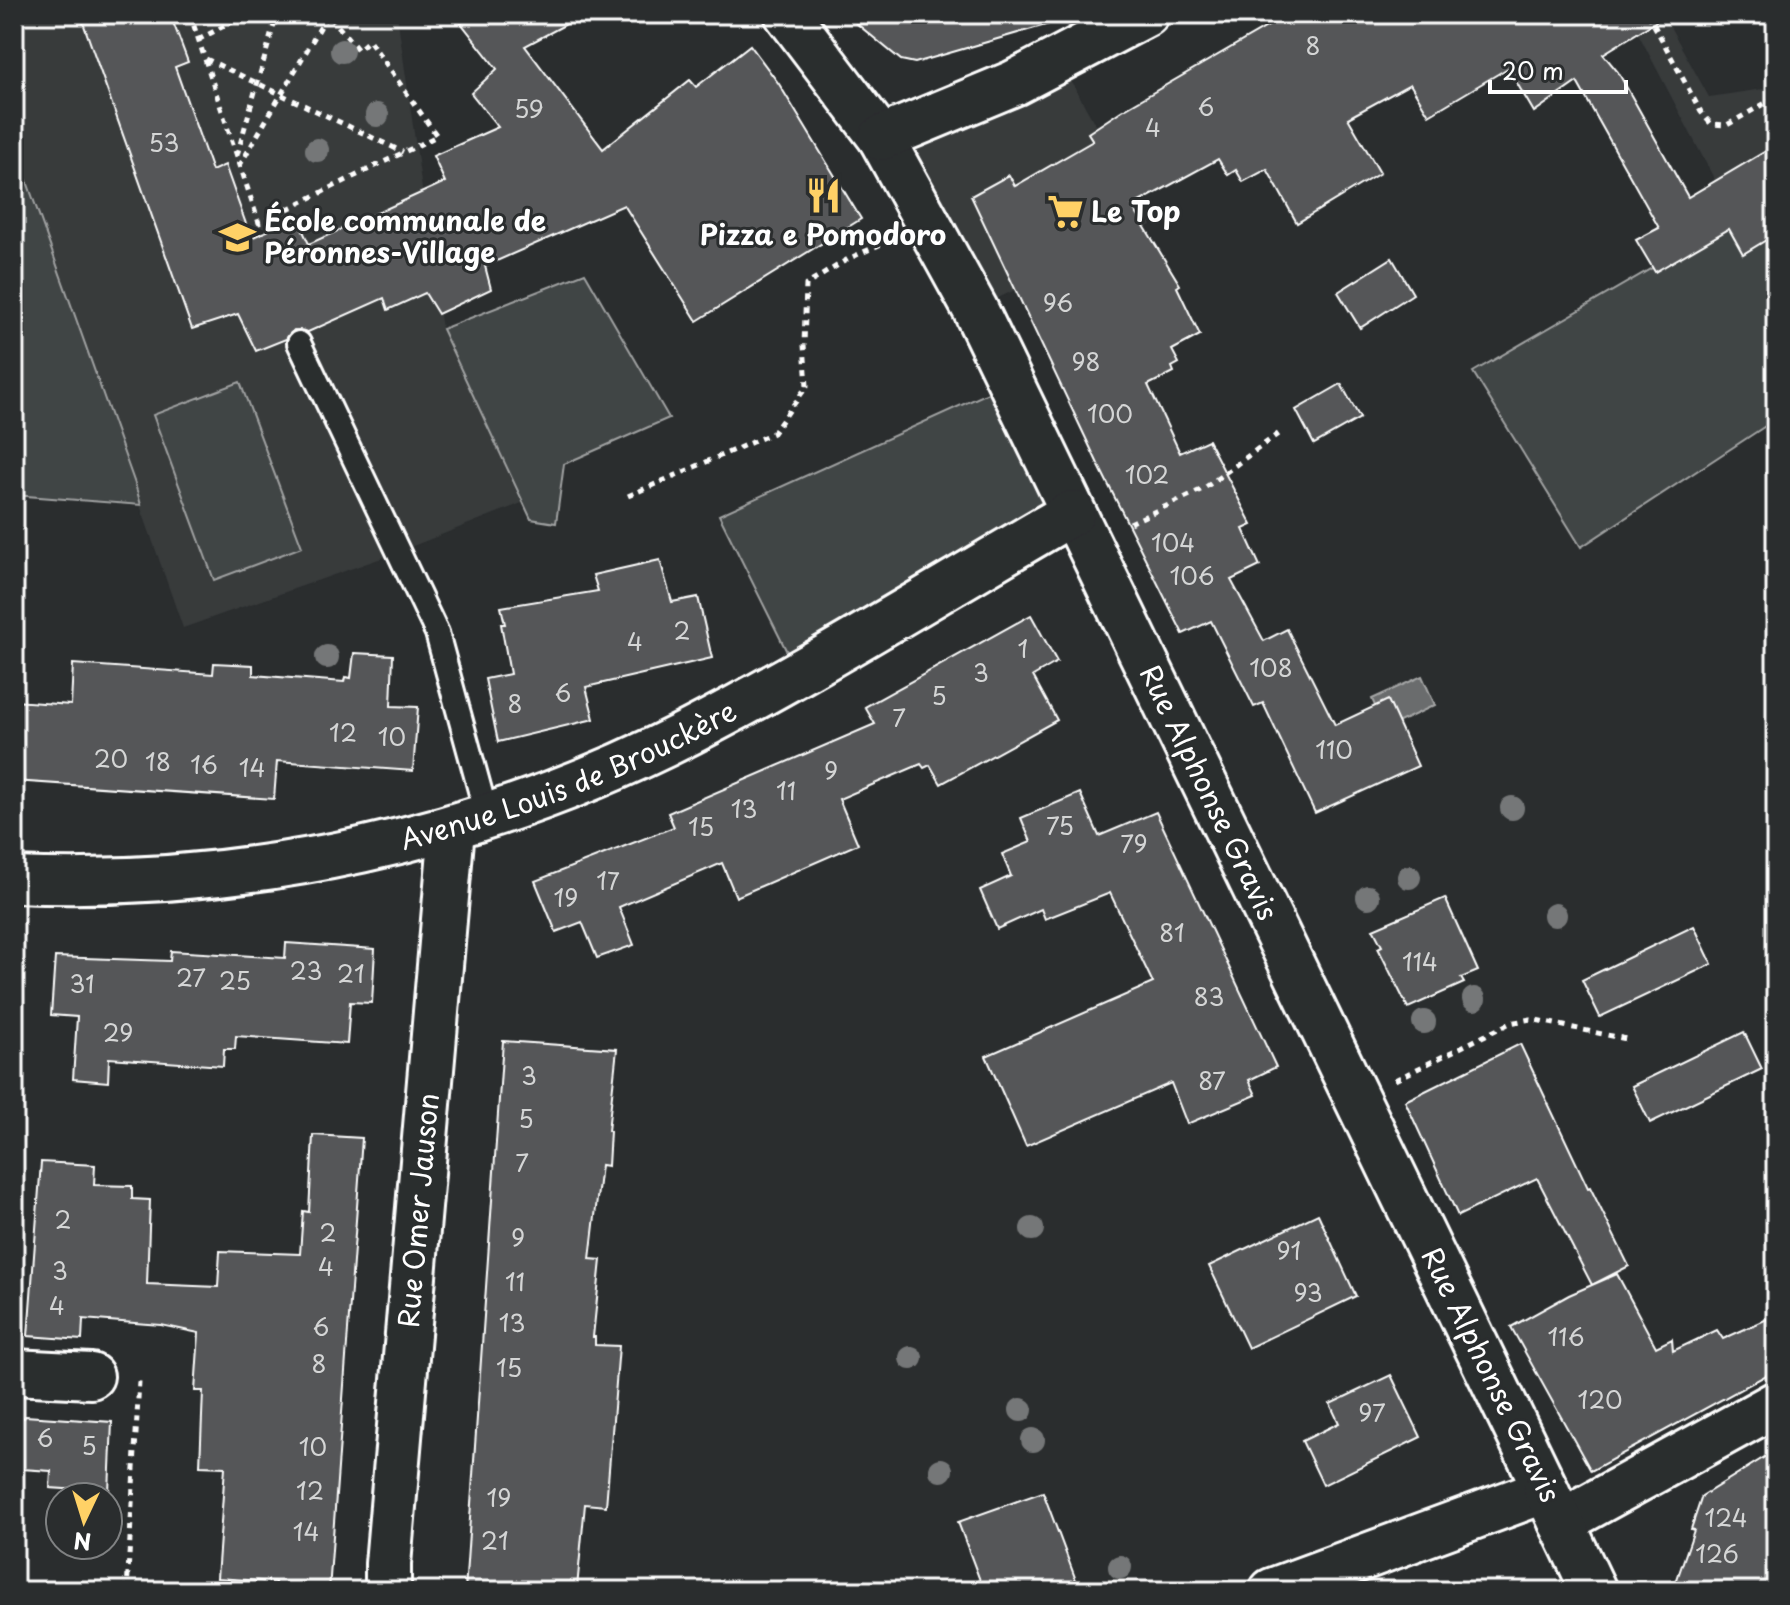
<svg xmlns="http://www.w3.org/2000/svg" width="1790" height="1605" font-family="'Playpen Sans',sans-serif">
<rect width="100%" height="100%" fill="#2a2d2e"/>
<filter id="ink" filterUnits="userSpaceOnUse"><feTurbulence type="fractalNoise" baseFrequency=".0125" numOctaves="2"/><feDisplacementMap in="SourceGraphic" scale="16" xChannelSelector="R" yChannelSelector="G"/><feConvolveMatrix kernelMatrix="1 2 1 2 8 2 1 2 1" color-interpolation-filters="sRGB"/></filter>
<g filter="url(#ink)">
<g fill="#373a3b">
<polygon points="14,14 397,14 442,329 522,503 390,555 183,628 14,145"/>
<polygon points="1628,14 1663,14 1709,97 1776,87 1776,187 1731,211"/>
<polygon points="1060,61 1151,225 975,309 881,138"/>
</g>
<g fill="#414445" stroke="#a0a2a2" stroke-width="2">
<polygon points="14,145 135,484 141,505 14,495"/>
<polygon points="1776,196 1776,419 1581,547 1473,372"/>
<polygon points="585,273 669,418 564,464 556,523 531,519 442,329"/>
<polygon points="240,382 302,547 214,580 153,415"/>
<polygon points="1010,383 1072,513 797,672 719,515"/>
</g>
<polygon fill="#6a6c6d" stroke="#a6a7a7" stroke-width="2" points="1422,676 1435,705 1385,729 1372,699"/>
<g fill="#555758" stroke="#fff" stroke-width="2">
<polygon points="80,14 170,14 188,62 175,67 212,171 225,165 251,238 297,218 309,244 445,182 433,156 498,127 471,93 497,69 454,14 585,14 525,46 603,149 690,80 696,87 750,45 779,84 861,219 697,321 624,205 485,266 491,289 438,314 425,293 388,310 384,298 308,332 294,330 286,339 256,351 238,314 192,329"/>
<polygon points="845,14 1047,14 1049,24 915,63 901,60"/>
<polygon points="1289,14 1668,14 1603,54 1618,72 1688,197 1776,145 1776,234 1743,254 1729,229 1655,272 1636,240 1659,228 1577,82 1534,112 1508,68 1429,115 1410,84 1348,118 1380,173 1297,223 1267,169 1243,182 1236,170 1228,175 1218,159 1132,206 1180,285 1177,287 1200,335 1172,350 1179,363 1172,367 1174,372 1148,385 1180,453 1208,440 1252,525 1243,529 1260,566 1231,580 1264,641 1287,629 1335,725 1388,700 1418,766 1315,813 1263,703 1254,707 1211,621 1183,634 1098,464 971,196 1009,175 1015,186 1093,141 1088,133 1121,111"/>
<polygon points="1392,258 1413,294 1360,328 1338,292"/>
<polygon points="1341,384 1360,418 1314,444 1296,410"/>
<polygon points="660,560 672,602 698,597 712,658 586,687 594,719 498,742 485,679 510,674 501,624 505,624 501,607 598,591 593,575"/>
<polygon points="1031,615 1057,662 1033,676 1057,720 941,784 930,765 924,768 921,764 839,799 858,844 736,897 722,863 619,907 634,945 597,958 582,922 556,932 535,881 674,827 668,813 875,724 865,707"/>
<polygon points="354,653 393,655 391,706 418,707 413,771 277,761 274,799 14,781 14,701 71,705 73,664 213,674 214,663 253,665 253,675 344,682 345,677 351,678"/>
<polygon points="1080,793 1099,836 1156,812 1276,1067 1249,1080 1256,1095 1187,1124 1171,1083 1026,1146 986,1056 1153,983 1110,893 1045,919 1041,909 997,929 980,890 1011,876 1002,854 1031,842 1021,818"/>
<polygon points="1445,898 1478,971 1461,978 1464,983 1408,1008 1378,948 1382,946 1373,929"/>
<polygon points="1694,926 1712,964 1600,1017 1582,980"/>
<polygon points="286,943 375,949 372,1003 350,1002 347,1044 236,1036 235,1049 224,1049 223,1066 109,1058 108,1082 73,1079 77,1017 51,1015 55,957 170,961 171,951 285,958"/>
<polygon points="1744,1032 1762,1069 1650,1123 1632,1086"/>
<polygon points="503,1041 617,1049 608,1131 610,1131 608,1166 601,1165 590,1259 601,1260 593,1337 595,1337 595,1345 619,1346 606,1506 585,1504 577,1588 559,1588 558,1591 465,1591"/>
<polygon points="1520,1044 1588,1188 1590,1187 1629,1266 1592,1285 1537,1178 1458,1216 1405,1101"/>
<polygon points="313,1135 362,1138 329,1591 275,1591 275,1582 217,1578 225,1467 200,1466 203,1391 195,1391 199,1333 161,1325 83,1319 82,1340 28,1336 41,1162 95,1165 94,1185 132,1186 132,1199 150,1200 147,1284 218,1287 220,1251 300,1254 303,1211 309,1212"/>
<polygon points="1318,1214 1356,1296 1248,1348 1209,1266"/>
<polygon points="1617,1274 1656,1347 1672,1339 1673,1351 1717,1330 1723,1339 1776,1315 1776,1370 1591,1471 1511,1327 1569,1295"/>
<polygon points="1391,1375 1421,1437 1323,1485 1302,1441 1339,1423 1330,1404"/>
<polygon points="25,1416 112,1422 109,1492 50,1488 51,1471 22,1469 22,1459 14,1458 14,1418 24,1418"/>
<polygon points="1776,1450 1776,1591 1673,1591 1694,1530 1691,1529 1702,1496"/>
<polygon points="1043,1492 1080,1591 984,1591 958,1522"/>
</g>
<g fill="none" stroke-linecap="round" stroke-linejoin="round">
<defs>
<polyline id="service" points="299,343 437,633 487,816"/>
<g id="minor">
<path id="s1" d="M787,14L881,138L975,309L1546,1490L1272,1591"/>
<polyline points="881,138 1014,83 1146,14"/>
<path id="s2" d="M14,880C248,890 481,839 690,732C820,665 945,586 1072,513"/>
<polyline points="14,1372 91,1376"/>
<polyline points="1561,1522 1776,1404"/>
<path id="s3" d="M388,1591V1564L452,828"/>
</g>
<polyline id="tertiary" points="1546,1490 1594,1591"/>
</defs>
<use href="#service" stroke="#fff" stroke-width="28"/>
<use href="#minor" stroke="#fff" stroke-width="50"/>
<use href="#tertiary" stroke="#fff" stroke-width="50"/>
<g stroke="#fff" stroke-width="5" stroke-dasharray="6 6" stroke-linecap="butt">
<polyline points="190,14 259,223 437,136 369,40 358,50 328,14 240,165"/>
<polyline points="1648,14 1701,112 1711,124 1727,125 1776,97"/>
<polyline points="198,40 246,14"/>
<polyline points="206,59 403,152"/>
<polyline points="237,155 277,14"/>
<polyline points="628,496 773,433 807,386 804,345 806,285 848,259 888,241"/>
<polyline points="1130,523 1203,489 1282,431"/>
<polyline points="1395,1080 1510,1023 1531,1019 1631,1040"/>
<polyline points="127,1591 139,1381"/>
</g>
<use href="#service" stroke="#2a2d2e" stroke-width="22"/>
<use href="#minor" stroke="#2a2d2e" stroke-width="44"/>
<use href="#tertiary" stroke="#2a2d2e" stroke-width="44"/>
</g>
<g fill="#757778">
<circle cx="342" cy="51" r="12"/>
<circle cx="377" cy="115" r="12"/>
<circle cx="317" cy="150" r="12"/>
<circle cx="327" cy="657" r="12"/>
<circle cx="1512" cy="808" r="12"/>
<circle cx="1409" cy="877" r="12"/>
<circle cx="1368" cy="897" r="12"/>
<circle cx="1555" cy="915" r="12"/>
<circle cx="1474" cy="999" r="12"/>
<circle cx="1424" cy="1022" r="12"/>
<circle cx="1032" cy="1229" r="12"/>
<circle cx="911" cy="1358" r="12"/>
<circle cx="1021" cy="1410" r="12"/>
<circle cx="1033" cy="1440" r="12"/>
<circle cx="941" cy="1470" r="12"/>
<circle cx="1120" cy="1567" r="12"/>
</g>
</g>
<defs>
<symbol id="restaurant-bare" viewBox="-9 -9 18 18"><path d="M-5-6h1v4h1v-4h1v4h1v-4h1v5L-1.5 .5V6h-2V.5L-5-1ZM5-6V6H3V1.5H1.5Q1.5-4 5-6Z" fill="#ffd166" stroke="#2a2d2e" stroke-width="2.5" paint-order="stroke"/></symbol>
<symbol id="supermarket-bare" viewBox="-9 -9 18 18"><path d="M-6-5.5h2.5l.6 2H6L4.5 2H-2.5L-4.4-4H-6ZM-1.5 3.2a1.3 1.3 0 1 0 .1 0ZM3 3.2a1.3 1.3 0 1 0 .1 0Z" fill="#ffd166" stroke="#2a2d2e" stroke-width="2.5" paint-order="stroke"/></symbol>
<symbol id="school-bare" viewBox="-9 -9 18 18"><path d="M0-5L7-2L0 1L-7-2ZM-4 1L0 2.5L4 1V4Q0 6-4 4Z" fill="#ffd166" stroke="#2a2d2e" stroke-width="2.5" paint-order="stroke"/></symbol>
</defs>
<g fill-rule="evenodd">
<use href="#restaurant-bare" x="798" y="170" width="51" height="51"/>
<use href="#supermarket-bare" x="1040" y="186" width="51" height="51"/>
<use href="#school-bare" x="212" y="212" width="51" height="51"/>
</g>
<g text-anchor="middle" stroke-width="6" stroke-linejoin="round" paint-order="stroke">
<g font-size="24" fill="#d4d5d5">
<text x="1313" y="55">8</text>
<text x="1206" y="116">6</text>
<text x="529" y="118">59</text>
<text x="1153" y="137">4</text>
<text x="164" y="152">53</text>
<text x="1058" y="312">96</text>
<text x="1086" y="371">98</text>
<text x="1110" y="423">100</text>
<text x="1147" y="484">102</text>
<text x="1173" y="552">104</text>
<text x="1192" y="585">106</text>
<text x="682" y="640">2</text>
<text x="635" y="651">4</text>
<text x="1023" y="658">1</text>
<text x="1271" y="677">108</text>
<text x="981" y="682">3</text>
<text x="563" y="702">6</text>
<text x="939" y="705">5</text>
<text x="515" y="713">8</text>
<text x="899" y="727">7</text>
<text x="343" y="742">12</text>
<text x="392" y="746">10</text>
<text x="1334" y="759">110</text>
<text x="111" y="768">20</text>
<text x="158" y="771">18</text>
<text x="204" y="774">16</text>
<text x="252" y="777">14</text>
<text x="831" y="780">9</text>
<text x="786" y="800">11</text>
<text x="744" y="818">13</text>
<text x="1060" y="835">75</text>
<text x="701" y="836">15</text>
<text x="1134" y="853">79</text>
<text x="608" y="890">17</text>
<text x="566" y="907">19</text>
<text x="1172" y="942">81</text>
<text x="1420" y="971">114</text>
<text x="306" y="980">23</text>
<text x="351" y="983">21</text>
<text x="191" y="987">27</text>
<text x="235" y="990">25</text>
<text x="82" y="993">31</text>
<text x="1209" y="1006">83</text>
<text x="118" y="1042">29</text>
<text x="529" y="1085">3</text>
<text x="1212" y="1090">87</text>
<text x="526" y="1128">5</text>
<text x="522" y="1172">7</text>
<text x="63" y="1229">2</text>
<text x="328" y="1242">2</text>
<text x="518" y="1247">9</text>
<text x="1289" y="1260">91</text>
<text x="326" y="1276">4</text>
<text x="60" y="1280">3</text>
<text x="515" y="1291">11</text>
<text x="1308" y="1302">93</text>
<text x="57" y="1315">4</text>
<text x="512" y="1332">13</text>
<text x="321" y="1336">6</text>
<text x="1566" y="1346">116</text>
<text x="319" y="1373">8</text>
<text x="509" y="1377">15</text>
<text x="1600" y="1409">120</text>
<text x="1372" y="1422">97</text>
<text x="45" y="1447">6</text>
<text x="89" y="1455">5</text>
<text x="313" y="1456">10</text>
<text x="310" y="1500">12</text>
<text x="499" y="1507">19</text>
<text x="1726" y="1527">124</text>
<text x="306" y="1541">14</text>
<text x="495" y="1550">21</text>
<text x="1717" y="1563">126</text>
</g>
<g font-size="28" font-weight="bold" fill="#fff" stroke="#2a2d2e" text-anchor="start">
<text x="1091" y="222">Le Top</text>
<text x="264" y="231">École communale de<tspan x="264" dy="32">Péronnes-Village</tspan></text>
<text x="823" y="245" text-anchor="middle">Pizza e Pomodoro</text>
</g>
<g font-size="28" fill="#fff" stroke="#2a2d2e">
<text dy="10" stroke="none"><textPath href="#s2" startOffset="570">Avenue Louis de Brouckère</textPath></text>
<text dy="10" stroke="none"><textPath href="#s1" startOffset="888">Rue Alphonse Gravis</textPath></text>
<text dy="10" stroke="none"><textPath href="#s3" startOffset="382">Rue Omer Jauson</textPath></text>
<text transform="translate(1491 1375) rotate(64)" y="10">Rue Alphonse Gravis</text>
</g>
</g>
<rect width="1790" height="1605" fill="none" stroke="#2a2d2e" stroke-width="48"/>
<rect x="24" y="24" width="1742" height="1557" fill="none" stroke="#fff" stroke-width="3" filter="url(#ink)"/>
<g transform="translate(84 1521) rotate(184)"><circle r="38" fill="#2a2d2e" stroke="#7f8182" stroke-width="2"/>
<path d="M0-6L14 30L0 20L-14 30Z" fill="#ffd166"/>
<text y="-12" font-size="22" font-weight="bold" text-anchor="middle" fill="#ffffff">N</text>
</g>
<path d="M1490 80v12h136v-12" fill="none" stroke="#ffffff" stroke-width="4"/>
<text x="1502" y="80" font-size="24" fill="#ffffff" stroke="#2a2d2e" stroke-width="6" paint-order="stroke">20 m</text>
</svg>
